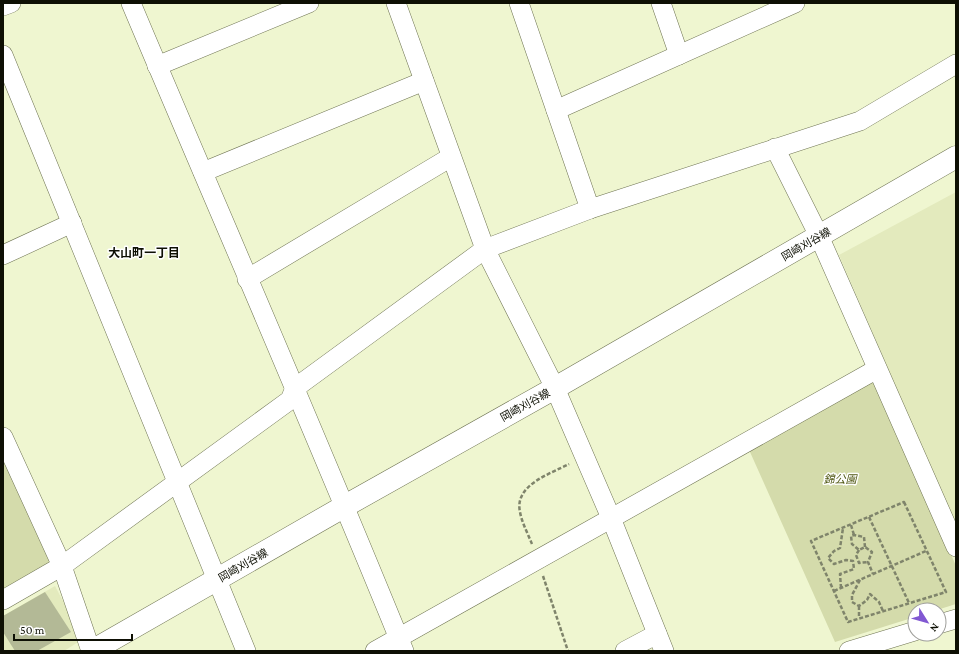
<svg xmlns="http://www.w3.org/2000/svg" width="959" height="654" font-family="'Crimson Pro','Noto Sans JP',serif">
<rect width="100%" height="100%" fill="#eff6d0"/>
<g fill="#e3eabd">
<polygon points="956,192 956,526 839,255"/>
<polygon points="55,586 83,639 64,651 3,651 3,616"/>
</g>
<g fill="#d4dbab">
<polygon points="875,378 956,566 956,604 937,610 915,610 915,617 835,642 746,443"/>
<polygon points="3,453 50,558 47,566 3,591"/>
</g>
<polygon fill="#b3b996" points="45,592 71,632 37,651 15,651 3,632 3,616"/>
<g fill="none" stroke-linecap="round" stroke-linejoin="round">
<defs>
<g id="minor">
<path d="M131,3C222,219 316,434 404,651"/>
<polyline points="396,3 485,249 555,388 611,518 664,651"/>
<polyline points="519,3 590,209"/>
<polyline points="661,3 679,55"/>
<polyline points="3,6 11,3"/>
<polyline points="3,55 246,651"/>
<polyline points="157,66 309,3"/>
<polyline points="556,110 795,3"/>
<polyline points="775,148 819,236 956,547"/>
<polyline points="203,172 424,81"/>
<polyline points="3,255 72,223"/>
<polyline points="247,279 451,157"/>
<polyline points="3,437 62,566 91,651"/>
<polyline points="3,600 62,566 290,400 295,388 485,249 590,209 860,121 956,64"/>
<polyline points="939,624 956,619"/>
<polyline points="375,651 877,369"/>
<polyline points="625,651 657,634"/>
<polyline points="849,651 915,631"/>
</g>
<polyline id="major" points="92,651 345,506 555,388 956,157"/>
</defs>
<use href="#minor" stroke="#6f7453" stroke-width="20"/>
<use href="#major" stroke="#6f7453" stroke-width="23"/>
<g stroke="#7f846b" stroke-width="2.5" stroke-dasharray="4 2" stroke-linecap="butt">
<polygon points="904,502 946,592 848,622 811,541"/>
<polyline points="869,517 909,603"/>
<polyline points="851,525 854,535"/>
<path d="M532,544C528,534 522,523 520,512C514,485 550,474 569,464"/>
<polyline points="865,547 864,537 854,535 851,536 852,544 859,550 865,547 872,552 868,562 873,574"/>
<polyline points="859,550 856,555 859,563 868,562"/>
<polyline points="543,576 568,651"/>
<polyline points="860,580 852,595 852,602 859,606 867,600 870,594 879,602 883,611"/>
<polyline points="841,588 840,574 854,569 853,561 846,560 834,564 828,558 834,551 840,548 843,528"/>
<polyline points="834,591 926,551"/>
<polyline points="859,606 859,618"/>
</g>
<use href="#minor" stroke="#fff" stroke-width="19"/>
<use href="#major" stroke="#fff" stroke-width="22"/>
</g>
<g text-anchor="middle" stroke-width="3" stroke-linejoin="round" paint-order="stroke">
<g font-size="11" fill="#0e1004" stroke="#fff">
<text transform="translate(806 244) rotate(-30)" y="4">岡崎刈谷線</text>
<text transform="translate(525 405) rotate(-29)" y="4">岡崎刈谷線</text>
<text transform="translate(243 565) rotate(-30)" y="4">岡崎刈谷線</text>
</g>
<g font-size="11" font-style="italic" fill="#515814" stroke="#fff">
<text x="840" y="483">錦公園</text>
</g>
<g font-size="12" font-weight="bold" fill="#0e1004" stroke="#fff">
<text x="144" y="257">大山町一丁目</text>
</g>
</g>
<rect width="959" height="654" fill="none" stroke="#0e1004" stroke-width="8"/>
<g transform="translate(927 622) rotate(127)"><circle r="19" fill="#ffffff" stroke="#9f9f9b"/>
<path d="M0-3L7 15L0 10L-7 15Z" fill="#8158d2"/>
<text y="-6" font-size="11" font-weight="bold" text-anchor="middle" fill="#0e1004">N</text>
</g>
<path d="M14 634v6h118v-6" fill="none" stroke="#0e1004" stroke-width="2"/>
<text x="20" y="634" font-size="12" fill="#0e1004" stroke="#ffffff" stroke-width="3" paint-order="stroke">50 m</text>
</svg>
